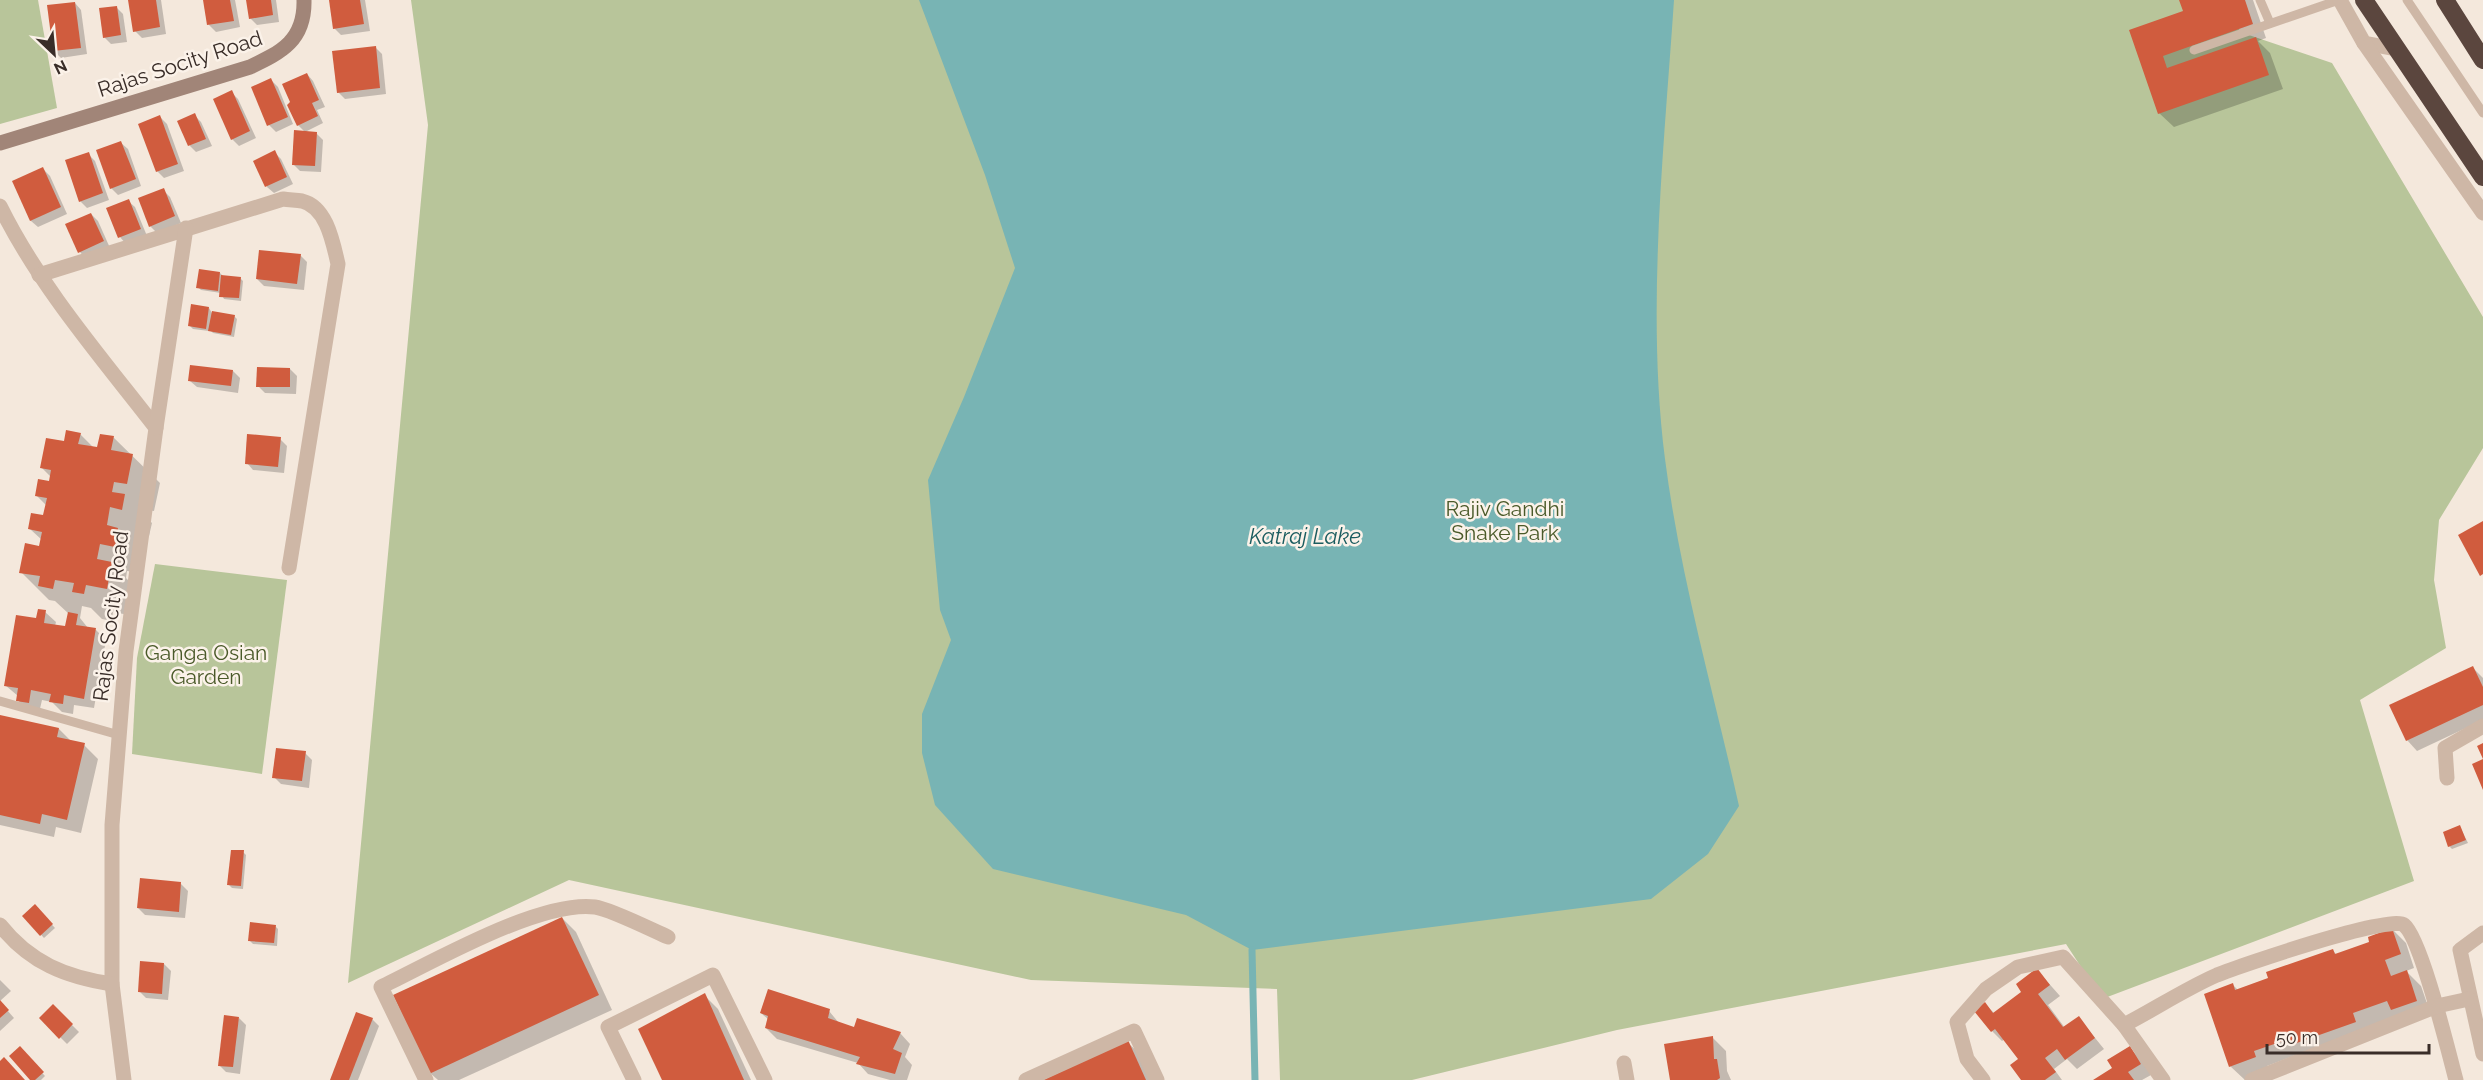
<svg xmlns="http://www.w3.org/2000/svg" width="2483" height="1080" font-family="Raleway,sans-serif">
<rect width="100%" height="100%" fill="#f4e8dc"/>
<g fill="#b8c59a">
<polygon points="0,0 38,0 57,108 0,124"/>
<polygon points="411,0 2230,0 2240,32 2332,63 2483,317 2483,448 2439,520 2434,580 2446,648 2360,700 2414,881 2102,999 2066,944 1617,1030 1412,1080 1280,1080 1277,989 1031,980 569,880 348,983 428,125"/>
<polygon points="155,564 287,580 262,774 132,754 137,658"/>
</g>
<path fill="#78b4b4" d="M919,0H1674C1664,150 1646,310 1665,459C1680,576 1713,690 1739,806L1708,854L1651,899L1252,950L1186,915L993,869L935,805L922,753V714L951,640L940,610L928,480L964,397L1015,268L985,175Z"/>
<g fill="#0003">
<polygon points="130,0 161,0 166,34 142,38 135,31"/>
<polygon points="205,0 235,0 240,27 216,32 209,25"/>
<polygon points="247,0 276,0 279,22 257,25 250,18"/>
<polygon points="330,0 365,0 370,31 341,35 334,28"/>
<polygon points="2180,0 2253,0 2266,38 2258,41 2270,53 2283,89 2174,127 2159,113 2131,31 2185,12"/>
<polygon points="75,3 81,10 87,54 61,58 54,51"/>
<polygon points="116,7 123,14 127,42 111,44 104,37"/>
<polygon points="375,47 382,54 386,94 345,99 338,92"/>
<polygon points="307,74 313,81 325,107 317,110 323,123 305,132 298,125"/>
<polygon points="271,80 278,87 293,124 276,132 269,125"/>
<polygon points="231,92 238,99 256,138 239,146 232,139"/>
<polygon points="194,115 201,122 212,146 196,152 190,146 179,122"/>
<polygon points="160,117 167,124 184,171 164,178 157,171"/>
<polygon points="316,133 323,140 321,172 300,171 293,164"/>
<polygon points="121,143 128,149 141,186 118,195 111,188"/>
<polygon points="274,152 281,159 293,184 274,193 267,187 255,161"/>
<polygon points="88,154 95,161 109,200 87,208 80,201"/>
<polygon points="43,169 50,176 67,214 38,227 31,221 14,182"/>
<polygon points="163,190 170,197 181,223 157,233 150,226"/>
<polygon points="128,201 135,207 147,236 126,244 120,237"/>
<polygon points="91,214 98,221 110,248 86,259 80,252"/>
<polygon points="300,255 307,262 304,290 264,286 257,279"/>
<polygon points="220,273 224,277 240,278 243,281 241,301 224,299 221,293 201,290 198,287"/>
<polygon points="209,308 212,313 234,316 237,319 234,337 213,333 209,329 209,331 193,329 190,326"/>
<polygon points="290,369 297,376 296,394 265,393 258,386"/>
<polygon points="233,371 240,378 238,393 197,387 190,381"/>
<polygon points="80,434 94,448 98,449 113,437 160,483 154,511 141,509 141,512 152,523 149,536 137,534 142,573 127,571 126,578 139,591 134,616 113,612 112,621 102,619 91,608 82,606 80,618 88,628 96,630 106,640 94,708 74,705 73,714 62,712 52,702 42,700 39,713 28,711 18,700 18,696 5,685 38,620 45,612 56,622 55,626 66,628 69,614 55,601 49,600 21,572 40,548 42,540 30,529 45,517 47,506 36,495 50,483 51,477 42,468 65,443"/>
<polygon points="280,439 287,446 284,473 253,470 247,463"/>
<polygon points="2473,668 2483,678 2483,720 2417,751 2407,740"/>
<polygon points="0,716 59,729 72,742 84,745 98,759 81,833 56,827 54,837 0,825"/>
<polygon points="305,753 312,760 309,788 281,784 274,777"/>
<polygon points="2460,827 2468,843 2452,849 2449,846"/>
<polygon points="243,852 246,855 243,889 232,888 229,885"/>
<polygon points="181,884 188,891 185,918 145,915 138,908"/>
<polygon points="35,906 55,928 44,938 24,916"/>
<polygon points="562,918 576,932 612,1010 459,1080 438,1080 430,1073"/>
<polygon points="275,926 278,929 277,946 253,944 250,941"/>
<polygon points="2392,929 2406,943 2414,968 2406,971 2421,986 2431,1015 2301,1053 2267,1066 2269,1071 2245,1080 2230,1066 2233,985 2238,990 2270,979 2332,950 2337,955 2371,943"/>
<polygon points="164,964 171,971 168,1000 146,998 139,991"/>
<polygon points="2037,970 2060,996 2048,1005 2065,1028 2079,1018 2104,1049 2077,1069 2067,1059 2054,1069 2062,1080 2023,1080 2020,1060 2005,1039 2002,1041 1992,1031 1985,1004 1995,1014 2024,992"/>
<polygon points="0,980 11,991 0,1001"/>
<polygon points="704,995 718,1009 751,1080 663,1080"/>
<polygon points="0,1002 14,1018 0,1031"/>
<polygon points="53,1006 79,1032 67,1044 41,1018"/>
<polygon points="829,1011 839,1023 855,1029 900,1033 910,1044 905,1057 912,1065 907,1080 890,1080 868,1074 858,1063 777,1039 766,1028 769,1020 761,1013"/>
<polygon points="239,1018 246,1025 240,1074 226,1072 219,1065"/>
<polygon points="372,1019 379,1026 358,1080 331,1080"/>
<polygon points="1712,1037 1726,1051 1727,1071 1731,1080 1671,1080"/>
<polygon points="1127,1042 1142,1056 1153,1080 1047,1080"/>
<polygon points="19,1048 45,1076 41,1080 32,1080"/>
<polygon points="2130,1048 2140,1058 2151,1075 2142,1080 2096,1080 2114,1069"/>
</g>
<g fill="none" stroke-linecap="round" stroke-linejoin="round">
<polyline stroke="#78b4b4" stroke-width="7" points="1252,950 1255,1080"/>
</g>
<g fill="#d05c3e">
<polygon points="128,0 156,0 160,27 133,32"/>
<polygon points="203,0 230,0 234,21 207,25"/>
<polygon points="246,0 271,0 273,15 249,19"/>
<polygon points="329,0 360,0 364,24 333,29"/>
<polygon points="2179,0 2245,0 2253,24 2163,56 2167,68 2256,37 2269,75 2158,114 2129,30 2183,11"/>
<polygon points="75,2 81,48 53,51 47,5"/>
<polygon points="117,6 121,35 103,38 99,8"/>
<polygon points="376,46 380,88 337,93 332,51"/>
<polygon points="307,73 319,100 312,103 318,116 297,126 287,105 290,102 282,84"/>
<polygon points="271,78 288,117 267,126 251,87"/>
<polygon points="232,90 250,131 231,140 213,99"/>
<polygon points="195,113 206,139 188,146 177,121"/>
<polygon points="160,115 178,164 156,172 138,124"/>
<polygon points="294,130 317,132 315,166 292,165"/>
<polygon points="121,141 136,179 110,189 96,150"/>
<polygon points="275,150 287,177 265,187 253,161"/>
<polygon points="89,152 103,193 79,202 65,160"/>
<polygon points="43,167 61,207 30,221 12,181"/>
<polygon points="164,188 175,216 149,227 138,198"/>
<polygon points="129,199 141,229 118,238 106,208"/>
<polygon points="91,213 104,241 78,253 65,224"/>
<polygon points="259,250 301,254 297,284 256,279"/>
<polygon points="199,269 220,272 218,291 196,288"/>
<polygon points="221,275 241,277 239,298 219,297"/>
<polygon points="191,304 209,307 206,329 188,326"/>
<polygon points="212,311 235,315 231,335 208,331"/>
<polygon points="190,365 233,370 231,386 188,381"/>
<polygon points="257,367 290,368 290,387 256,387"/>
<polygon points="66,430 81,433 78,444 97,447 100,434 114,436 111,450 133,454 127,484 114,482 112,492 125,494 122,510 110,507 107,525 118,528 115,547 100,544 97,559 112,562 107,589 86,585 84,594 72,592 74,583 55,580 53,589 38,586 40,576 19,573 25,543 39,546 42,532 28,529 31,513 43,515 47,498 35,496 38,479 49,481 51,470 40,468 46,438 64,441"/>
<polygon points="247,434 281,437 278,467 245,464"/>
<polygon points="2483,521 2483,574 2480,576 2458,535"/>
<polygon points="38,609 46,610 44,623 65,626 68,612 78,614 76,625 96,628 84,699 64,695 63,704 49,702 51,694 31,690 29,703 16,701 18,688 4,686 16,615 36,618"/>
<polygon points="2473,666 2483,687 2483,705 2406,741 2389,705"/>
<polygon points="0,715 59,728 57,737 85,743 67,820 42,814 40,824 0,815"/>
<polygon points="2483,743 2483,790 2472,764 2483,759 2477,746"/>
<polygon points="276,748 306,751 302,781 272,778"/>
<polygon points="2460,825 2466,840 2448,847 2443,832"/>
<polygon points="231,850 244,850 241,886 227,885"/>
<polygon points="140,878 181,882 179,912 137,908"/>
<polygon points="35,904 53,924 40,936 22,916"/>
<polygon points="562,917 599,995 429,1074 393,995"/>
<polygon points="250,922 276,925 274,943 248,941"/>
<polygon points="2392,928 2401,954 2385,960 2391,976 2407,970 2417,1001 2391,1010 2387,1001 2353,1013 2356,1022 2291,1045 2289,1039 2254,1051 2256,1057 2229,1067 2204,994 2233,983 2235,990 2268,978 2266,972 2333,949 2335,954 2369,942 2368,937"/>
<polygon points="140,961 164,963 162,994 138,992"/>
<polygon points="2037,968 2050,985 2038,994 2063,1027 2079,1016 2095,1038 2065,1060 2057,1049 2045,1058 2056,1072 2045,1080 2021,1080 2010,1065 2018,1059 1995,1029 1991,1032 1974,1011 1985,1002 1993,1013 2021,992 2016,984"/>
<polygon points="768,989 830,1009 828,1018 854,1027 857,1018 901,1032 893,1049 902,1053 895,1074 856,1064 860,1057 765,1028 768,1016 760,1013"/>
<polygon points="705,993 744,1080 662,1080 638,1029"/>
<polygon points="0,1000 9,1010 0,1018"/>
<polygon points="53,1004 73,1024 59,1039 39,1018"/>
<polygon points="356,1012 373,1018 349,1080 330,1080"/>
<polygon points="224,1015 239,1017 233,1067 218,1066"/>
<polygon points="1713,1036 1714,1059 1717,1059 1720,1078 1717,1080 1670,1080 1664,1044"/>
<polygon points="1128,1040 1146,1080 1043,1080"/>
<polygon points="20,1046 44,1072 35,1080 30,1080 9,1056"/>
<polygon points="2130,1046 2141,1064 2128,1072 2134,1080 2093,1080 2112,1068 2107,1060"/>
<polygon points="4,1057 25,1080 0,1080 0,1061"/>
</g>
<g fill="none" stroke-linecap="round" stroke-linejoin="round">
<g stroke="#ceb7a6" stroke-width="9">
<polyline points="2260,0 2270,23"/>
<polyline points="2407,0 2483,113"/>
<polyline points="2194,50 2339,0"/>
<polyline points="0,701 119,735"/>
</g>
<g stroke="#ceb7a6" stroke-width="15">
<polyline points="2340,0 2364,43 2396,49"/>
<polyline points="2364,43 2483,213"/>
<path d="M0,206C40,287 101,357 156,428L126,651L112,825V984L124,1080"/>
<path d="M39,275L283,199C289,200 296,200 302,201C327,207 333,243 338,264L289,568"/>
<polyline points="156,428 186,228"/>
<polyline points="2447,778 2445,748 2483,726"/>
<path d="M0,925C30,963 66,977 112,984"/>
<polyline points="2483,933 2460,950 2483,1054"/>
<path d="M2124,1025C2155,1009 2185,989 2217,975C2239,966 2391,914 2404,925C2421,938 2449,1054 2456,1080"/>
<polyline points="1624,1063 1627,1080"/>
<path d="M426,1080L381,987C433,962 540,900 595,907C610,909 652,930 668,937"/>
<polyline points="634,1080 608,1027 713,975 765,1080"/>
<polyline points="1026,1080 1134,1031 1157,1080"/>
<polyline points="1983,1080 1967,1059 1957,1022 1986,989 2018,967 2063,957 2124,1025 2163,1080"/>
<polyline points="2252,1080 2437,1006 2469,999"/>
</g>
<path stroke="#a18578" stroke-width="15" d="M0,143L250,67C282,52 305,40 304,0"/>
<g stroke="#5b463e" stroke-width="18">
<polyline points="2364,0 2483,177"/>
<polyline points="2445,0 2483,60"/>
</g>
</g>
<g text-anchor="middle" stroke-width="5" stroke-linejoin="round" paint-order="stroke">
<g font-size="21" fill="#392d28" stroke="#fbf2e9">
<text transform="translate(180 64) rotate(-18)" y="7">Rajas Socity Road</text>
<text transform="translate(111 616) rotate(-83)" y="7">Rajas Socity Road</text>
</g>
<g font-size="21" fill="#4a5a29" stroke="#fbf2e9">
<text x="1505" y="516">Rajiv Gandhi<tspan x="1505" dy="24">Snake Park</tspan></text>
<text x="206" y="660">Ganga Osian<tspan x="206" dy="24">Garden</tspan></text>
</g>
<g font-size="22" font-style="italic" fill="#1a5c5f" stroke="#fbf2e9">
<text x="1305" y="544">Katraj Lake</text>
</g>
</g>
<g transform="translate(54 54) rotate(154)" stroke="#fbf2e9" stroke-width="4.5" paint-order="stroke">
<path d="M0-4.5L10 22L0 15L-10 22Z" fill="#392d28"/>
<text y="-9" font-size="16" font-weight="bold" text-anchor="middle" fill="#392d28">N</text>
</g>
<path d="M2267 1044v9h162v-9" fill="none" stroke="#392d28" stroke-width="3"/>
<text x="2276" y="1044" font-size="18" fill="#392d28" stroke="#fbf2e9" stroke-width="4.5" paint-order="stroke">50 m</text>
</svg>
